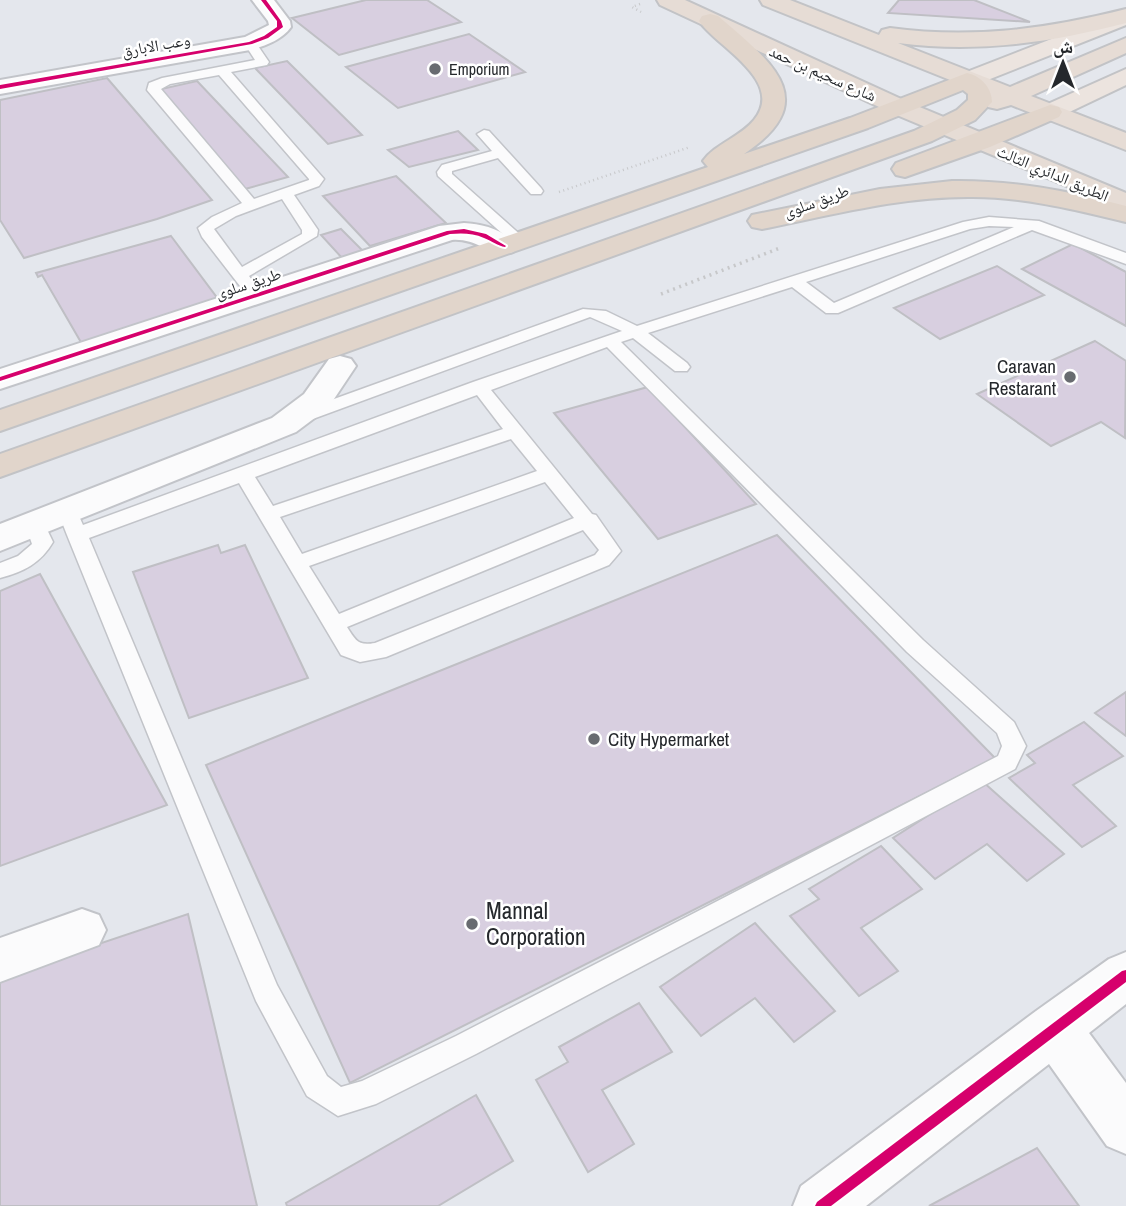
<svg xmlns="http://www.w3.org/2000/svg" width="1126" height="1206" font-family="'Archivo Narrow','Noto Naskh Arabic',sans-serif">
<rect width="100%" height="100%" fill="#e4e7ed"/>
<g fill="#d8cfe0" stroke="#bfbfc4" stroke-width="2">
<polygon points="366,0 427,0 461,22 339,55 292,18"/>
<polygon points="899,0 974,0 1030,22 888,13"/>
<polygon points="469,34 525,72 398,108 346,67"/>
<polygon points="287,61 362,135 328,144 255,68"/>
<polygon points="107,78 212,200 157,219 24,258 0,220 0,100"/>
<polygon points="197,81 288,177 245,189 157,90"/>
<polygon points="458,131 478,150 409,167 388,150"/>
<polygon points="396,176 446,223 370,246 323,196"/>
<polygon points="341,229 364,252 343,259 321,235"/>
<polygon points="171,236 221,303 82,344 42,275 38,277 36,273"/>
<polygon points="1073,244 1126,272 1126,326 1022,269"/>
<polygon points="997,266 1044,295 940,339 894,308"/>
<polygon points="1095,341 1126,361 1125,438 1101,422 1051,446 977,394"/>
<polygon points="648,387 756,504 658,539 554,413"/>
<polygon points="777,535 995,758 350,1083 206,765"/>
<polygon points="218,545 221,553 245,545 308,678 189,718 133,572"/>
<polygon points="40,574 167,805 0,866 0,591"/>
<polygon points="1126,692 1126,736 1095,713"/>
<polygon points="1084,722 1123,756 1073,785 1116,826 1082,847 1009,778 1035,763 1027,755"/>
<polygon points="982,781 1064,854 1027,881 987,844 935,879 893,838"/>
<polygon points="881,846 922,889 861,928 898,971 859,996 790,916 819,899 809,889"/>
<polygon points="188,914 257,1206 0,1206 0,977"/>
<polygon points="755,923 835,1011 794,1042 755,998 701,1036 660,987"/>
<polygon points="639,1003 672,1052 602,1090 634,1144 588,1172 536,1080 568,1062 559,1047"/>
<polygon points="476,1095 513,1161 438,1206 287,1206 286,1203"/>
<polygon points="1037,1148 1079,1206 929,1206"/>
</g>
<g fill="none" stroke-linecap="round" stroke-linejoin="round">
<defs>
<g id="service">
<path d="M250,39L254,40L269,62L267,65L231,72L324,179L319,186L294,195L318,230L317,236L249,276L264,296L256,301L250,299L202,237L198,228L212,217L242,203L147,90L149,83L162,78L255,60L244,43ZM219,75L309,179V180L254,199L161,89L170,84ZM282,199L302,230V234L242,267L214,229L236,216Z"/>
<polygon points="484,130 489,131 541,188 543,191 541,194 531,194 498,158 452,171 452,174 524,238 527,241 524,244 514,244 438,176 437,172 442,165 492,151 477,134"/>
<path d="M989,217L1039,221L1126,253V264L1032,230L838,313H826L792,287L648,333L687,363L690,367L687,371H675L633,338L621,342L923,640L1014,722L1026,746L1015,769L476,1054L376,1104L338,1116L307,1096L256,1001L67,535L58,512L61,507H75L83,525L473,382L622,331L590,317L310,420L304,422L295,416L298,412L583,309L606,311L637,326L963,222ZM989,226L1014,227L834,303L806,282L970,229ZM607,347L907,652L997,733L1002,746L998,756L456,1036L362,1081L341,1087L327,1076L277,985L89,538L239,483L341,655L360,662L386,657L609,565L621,551L596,515L592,514L491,390ZM477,395L503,429L273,506L255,477ZM511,439L537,471L302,554L280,517ZM545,482L574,518L339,614L309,566ZM583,530L599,550L595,555L375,643C358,646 356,641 347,627Z"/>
<path d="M35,517L42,519L53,542C41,563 23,572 0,578V563L18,556L32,544L25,524L28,519Z"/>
</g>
<g id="minor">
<path d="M252,0H274L290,21L291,27C282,40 265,46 250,50L0,94V80L245,37L269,25L268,21Z"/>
<path d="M464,223C483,224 506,230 517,246L513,252C491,258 478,238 452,240L0,389V369L439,226Z"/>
<polygon points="340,356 351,359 356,366 328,408 296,432 0,551 0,524 272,418 304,394 329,359"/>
<polygon points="82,909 99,915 106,930 99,945 0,982 0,938"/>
<polygon points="1126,952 1126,1004 1089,1033 1126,1083 1126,1154 1107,1146 1049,1064 866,1206 793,1206 801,1186 1036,1011 1109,959"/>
</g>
<g id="primary">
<polygon points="1126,10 1126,25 975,85 959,85 955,80 959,75"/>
<polygon points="1126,69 1126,85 1059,117 1050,119 1041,117 1038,112 1041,107"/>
</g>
<g id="trunk">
<polygon points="657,0 685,0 910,103 1126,193 1126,211 892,113 660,5"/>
<path d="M760,0H790L879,35L882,30L890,28C972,39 1047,29 1126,9V23C1050,43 976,53 898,43L1010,87L1126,38V53L1031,96L1126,133V150L1011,105L997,109L988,107L985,102L990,96L763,5Z"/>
</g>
<g id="motorway">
<path d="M710,14L718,16C770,61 825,100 744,154L850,118L967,73C981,76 992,88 992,102L975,120L932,141L0,477V454L914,131L957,110L968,100V94L963,90L868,128L0,431V410L708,167L703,161C715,144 740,137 754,120C786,81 717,47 699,21L702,16Z"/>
<polygon points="1050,105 1059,107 1062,112 1059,117 990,147 905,177 896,175 892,169 896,163"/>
<path d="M952,181C1012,180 1069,191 1126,206V222C1076,210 1025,197 973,197C902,196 832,215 762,229L752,227L748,221L752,215L880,189Z"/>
</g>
</defs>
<use href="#service" stroke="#c2c4c9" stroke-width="3"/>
<use href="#minor" stroke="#c2c4c9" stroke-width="4"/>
<use href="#primary" stroke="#c2c3c6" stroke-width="4"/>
<use href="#trunk" stroke="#c2c3c6" stroke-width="4"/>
<use href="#motorway" stroke="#c2c3c6" stroke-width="4"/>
<g stroke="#c7c8ca" stroke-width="2.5" stroke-dasharray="1 3.5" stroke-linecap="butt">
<polyline points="640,4 632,7 641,12"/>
<polyline points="559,192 690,147"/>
</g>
<polyline stroke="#c7c8ca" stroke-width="3.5" stroke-dasharray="2 4.5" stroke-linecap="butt" points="661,294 780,248"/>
<use href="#service" fill="#fbfbfc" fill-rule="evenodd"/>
<use href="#minor" fill="#fbfbfc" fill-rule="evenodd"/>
<use href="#primary" fill="#ece4df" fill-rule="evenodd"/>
<use href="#trunk" fill="#e6dcd5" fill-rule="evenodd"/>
<use href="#motorway" fill="#e1d5cb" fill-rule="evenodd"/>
<defs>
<g id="cycleway">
<polygon points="261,0 266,0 281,21 283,27 268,38 252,44 0,89 0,85 249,42 264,36 277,27 277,21"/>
<path d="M464,229L486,234L506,246L505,247C498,246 492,241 484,238C473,233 462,233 450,234L0,381V377L447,231Z"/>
<polygon points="1126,970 1126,982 831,1206 815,1206 817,1202 1122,971"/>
</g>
</defs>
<use href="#cycleway" stroke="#fff" stroke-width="4"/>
<use href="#cycleway" fill="#d6006c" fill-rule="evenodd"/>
</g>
<g fill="#686b70" stroke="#fff" stroke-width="2.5">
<circle cx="435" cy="69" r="7"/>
<circle cx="1070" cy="377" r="7"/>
<circle cx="594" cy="739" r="7"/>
<circle cx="472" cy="924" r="7"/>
</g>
<g text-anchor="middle" stroke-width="5" stroke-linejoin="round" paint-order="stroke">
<g font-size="16" fill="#25282c" stroke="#fff">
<text transform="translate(156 45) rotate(-10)" y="6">وعب الابارق</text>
<text transform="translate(823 73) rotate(24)" y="6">شارع سحيم بن حمد</text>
<text transform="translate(1053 173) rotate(23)" y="6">الطريق الدائري الثالث</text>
<text transform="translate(816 201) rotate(-20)" y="6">طريق سلوى</text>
<text transform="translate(248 283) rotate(-18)" y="6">طريق سلوى</text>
</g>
<g font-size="16" fill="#25282c" stroke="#fff" text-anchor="start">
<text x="449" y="75">Emporium</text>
</g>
<g font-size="19" fill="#25282c" stroke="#fff" text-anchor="end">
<text x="1056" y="373">Caravan<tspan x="1056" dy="22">Restarant</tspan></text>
<text x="608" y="746" text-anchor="start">City Hypermarket</text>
</g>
<g font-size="23" fill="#25282c" stroke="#fff" text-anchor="start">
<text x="486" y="919">Mannal<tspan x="486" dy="26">Corporation</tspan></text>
</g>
</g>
<g transform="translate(1063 63)" stroke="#ffffff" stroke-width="5" paint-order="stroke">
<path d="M0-5L12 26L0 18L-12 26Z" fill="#25282c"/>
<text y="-10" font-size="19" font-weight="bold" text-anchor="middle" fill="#25282c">ش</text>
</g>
</svg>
